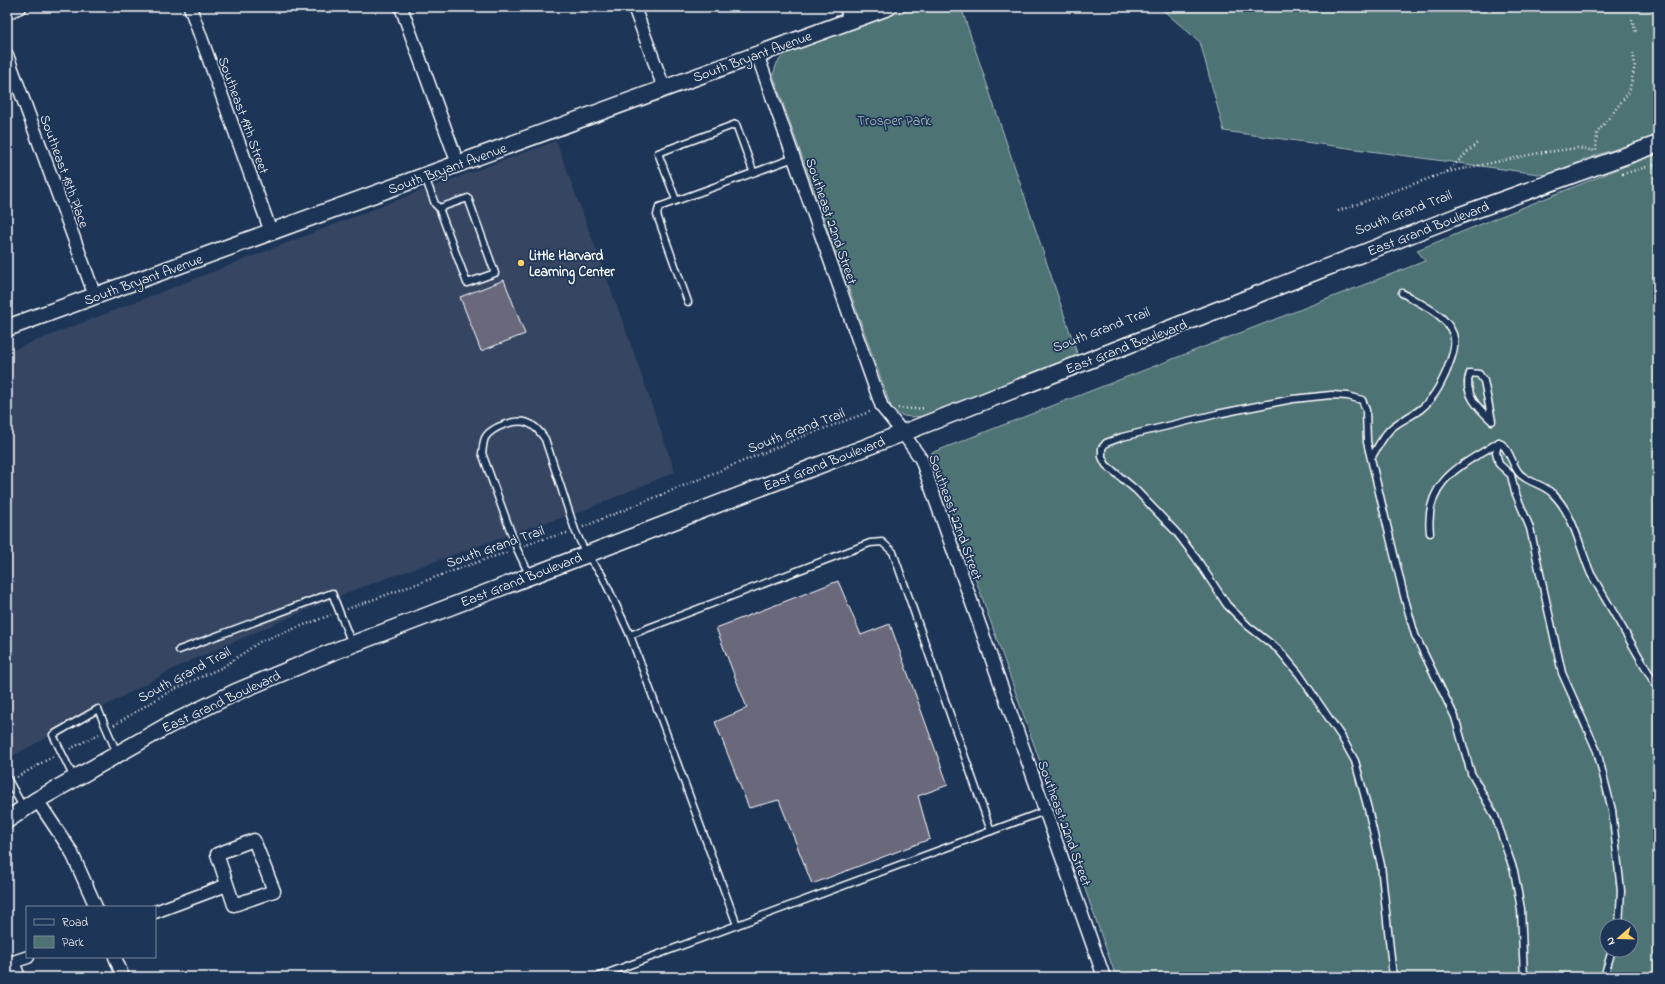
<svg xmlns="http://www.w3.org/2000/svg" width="1665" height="984" font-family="'Indie Flower',sans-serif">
<rect width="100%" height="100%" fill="#1d3557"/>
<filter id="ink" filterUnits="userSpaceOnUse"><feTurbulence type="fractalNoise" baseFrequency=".025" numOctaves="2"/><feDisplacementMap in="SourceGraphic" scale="8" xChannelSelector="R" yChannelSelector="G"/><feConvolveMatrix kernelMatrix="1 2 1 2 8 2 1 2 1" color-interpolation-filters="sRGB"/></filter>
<g filter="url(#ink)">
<polygon fill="#344562" points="556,141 627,333 675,472 580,512 526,529 351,591 263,629 179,666 7,759 7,352 415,193"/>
<g fill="#4e7375" stroke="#a6b9ba" fill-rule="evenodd">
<path d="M915,7H961L1078,356L924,416C911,417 900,419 891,407L773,75L777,63L785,53Z"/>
<polygon points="1159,7 1658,7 1658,136 1597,155 1546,175 1224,131 1200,42"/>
<path d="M1658,153V977H1116L931,453L1425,261L1417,250ZM1607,926H1631V950H1607Z"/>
</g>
<g fill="#6a697c" stroke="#fff">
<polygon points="504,280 525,334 481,351 460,297"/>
<polygon points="838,581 861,635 890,624 948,785 918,796 930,839 812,884 779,800 749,808 715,722 747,708 716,628"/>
</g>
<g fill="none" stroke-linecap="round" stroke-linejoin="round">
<defs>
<g id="lane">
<polyline points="425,177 435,204 439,208 467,283 495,273 468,198 439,208"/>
<polyline points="676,200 658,153 736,124 753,171"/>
<polyline points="688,302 657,215 659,207 794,158"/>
<path d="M1470,373L1479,374L1484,381L1492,421C1479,409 1462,393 1470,373Z"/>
<path d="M1371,458C1378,447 1384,433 1394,426C1403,419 1414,415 1422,408C1433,399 1442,382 1447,370C1451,359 1457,346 1453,334C1446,314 1419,303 1402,293"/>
<path d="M1430,533C1424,480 1461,466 1499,442"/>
<path d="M530,576L517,549L482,453C483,449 483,442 485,438C488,432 497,427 503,425C523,418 533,421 545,439L575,530L586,554L602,575L630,635"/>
<polyline points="179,650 332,593 352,644"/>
<polyline points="7,778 23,807"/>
<polyline points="74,778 53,735 98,709 117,753"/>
<polyline points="737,925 630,635 870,543 882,542 893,552 991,831"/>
<path d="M1619,926L1621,891L1612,810L1597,751L1562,673L1530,528L1515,492L1511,475L1499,464L1496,452L1499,442C1510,449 1511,463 1519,473C1528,483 1544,484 1553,494C1575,516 1579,547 1591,574L1658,689"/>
<polyline points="597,977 1045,811"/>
<polyline points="1393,977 1381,865 1368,809 1355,761 1341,736 1299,674 1279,650 1248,626 1227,605 1196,558 1177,533 1136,490 1106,465 1102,457 1102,448 1106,443 1122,437 1217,414 1293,399 1331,395 1348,396 1362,400 1366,410 1367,442 1404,596 1415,635 1455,717 1471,773 1495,816 1514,871 1521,909 1524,977"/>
<polyline points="1604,977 1612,950"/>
</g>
<g id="street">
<polyline points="190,7 271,232"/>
<polyline points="401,7 458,164"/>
<polyline points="634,7 664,88"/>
<polyline points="846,7 850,20"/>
<polyline points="7,13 20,7"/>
<polyline points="757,54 882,407 903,433 921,459 1104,977"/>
<polyline points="7,55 95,296"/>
<polyline points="37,800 71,851 96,907"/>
<polygon points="254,840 274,891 234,905 217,854"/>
<polyline points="155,912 227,885"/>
<polyline points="115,957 123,977"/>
<polyline points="13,962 19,977"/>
<polyline points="7,964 28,957"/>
</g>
<g id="secondary">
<polyline points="7,328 888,7"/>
<polyline points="7,820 37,800 167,726 236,692 327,654 903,433 1458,216 1658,144"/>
</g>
</defs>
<use href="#lane" stroke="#fff" stroke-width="9"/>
<use href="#street" stroke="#fff" stroke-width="15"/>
<use href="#secondary" stroke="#fff" stroke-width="19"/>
<g stroke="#fff" stroke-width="2.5" stroke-dasharray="1 3" stroke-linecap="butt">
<polyline points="1632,19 1636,32"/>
<polyline points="1447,172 1539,153 1577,148 1596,151 1597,133 1629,92 1635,65 1633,52"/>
<polyline points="1622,174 1658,164"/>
<polyline points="1338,211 1447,172 1478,142"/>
<polyline points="898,408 913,409 925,408"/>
<polyline points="583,527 809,434 872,411"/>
<polyline points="524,546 539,540 567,533"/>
<polyline points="347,609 486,559 509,552"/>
<polyline points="114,725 170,691 223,667 261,641 331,615"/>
<polyline points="70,749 99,734"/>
<polyline points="17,777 54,756"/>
</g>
<use href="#lane" stroke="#1d3557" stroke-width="6"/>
<use href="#street" stroke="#1d3557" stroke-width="12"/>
<use href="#secondary" stroke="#1d3557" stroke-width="16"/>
</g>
</g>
<circle fill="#ffd166" stroke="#1d3557" stroke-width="1.5" cx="521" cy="263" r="4"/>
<g text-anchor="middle" stroke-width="3.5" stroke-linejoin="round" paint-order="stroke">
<g font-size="14" fill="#fff" stroke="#1d3557">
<text transform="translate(752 56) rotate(-20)" y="5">South Bryant Avenue</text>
<text transform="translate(244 115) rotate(70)" y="5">Southeast 19th Street</text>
<text transform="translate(447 168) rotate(-20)" y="5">South Bryant Avenue</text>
<text transform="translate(65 171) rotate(70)" y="5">Southeast 18th Place</text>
<text transform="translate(1403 212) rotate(-21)" y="5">South Grand Trail</text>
<text transform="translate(832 221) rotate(71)" y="5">Southeast 22nd Street</text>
<text transform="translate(1428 228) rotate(-21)" y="5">East Grand Boulevard</text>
<text transform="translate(143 279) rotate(-20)" y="5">South Bryant Avenue</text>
<text transform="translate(1101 329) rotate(-21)" y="5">South Grand Trail</text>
<text transform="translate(1126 346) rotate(-21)" y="5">East Grand Boulevard</text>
<text transform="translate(796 430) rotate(-21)" y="5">South Grand Trail</text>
<text transform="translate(824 463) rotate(-21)" y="5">East Grand Boulevard</text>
<text transform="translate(956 517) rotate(70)" y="5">Southeast 22nd Street</text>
<text transform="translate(495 546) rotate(-19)" y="5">South Grand Trail</text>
<text transform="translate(521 579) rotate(-21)" y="5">East Grand Boulevard</text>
<text transform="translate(184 674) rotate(-28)" y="5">South Grand Trail</text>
<text transform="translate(221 701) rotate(-25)" y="5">East Grand Boulevard</text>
<text transform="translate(1065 823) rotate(70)" y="5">Southeast 22nd Street</text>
</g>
<g font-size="14" fill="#afc0c1" stroke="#1d3557">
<text x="894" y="125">Trosper Park</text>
</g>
<g font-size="14" font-weight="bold" fill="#fff" stroke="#1d3557" text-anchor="start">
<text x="529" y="260">Little Harvard<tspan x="529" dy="16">Learning Center</tspan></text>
</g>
</g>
<rect width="1665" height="984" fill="none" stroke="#1d3557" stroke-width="24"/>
<rect x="12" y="12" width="1641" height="960" fill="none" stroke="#fff" stroke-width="1.5" filter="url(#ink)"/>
<rect x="26" y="906" width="130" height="52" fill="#1d3557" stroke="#77869a"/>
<rect x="34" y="919" width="20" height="6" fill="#1d3557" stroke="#77869a"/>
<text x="62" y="926" font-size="12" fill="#ffffff">Road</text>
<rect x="34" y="936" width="20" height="12" fill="#4e7375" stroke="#77869a"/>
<text x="62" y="946" font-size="12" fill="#ffffff">Park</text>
<g transform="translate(1619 938) rotate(250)"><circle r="19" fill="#1d3557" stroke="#77869a"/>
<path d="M0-3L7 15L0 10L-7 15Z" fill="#ffd166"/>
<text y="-6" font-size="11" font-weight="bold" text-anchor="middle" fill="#ffffff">N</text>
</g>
</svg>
